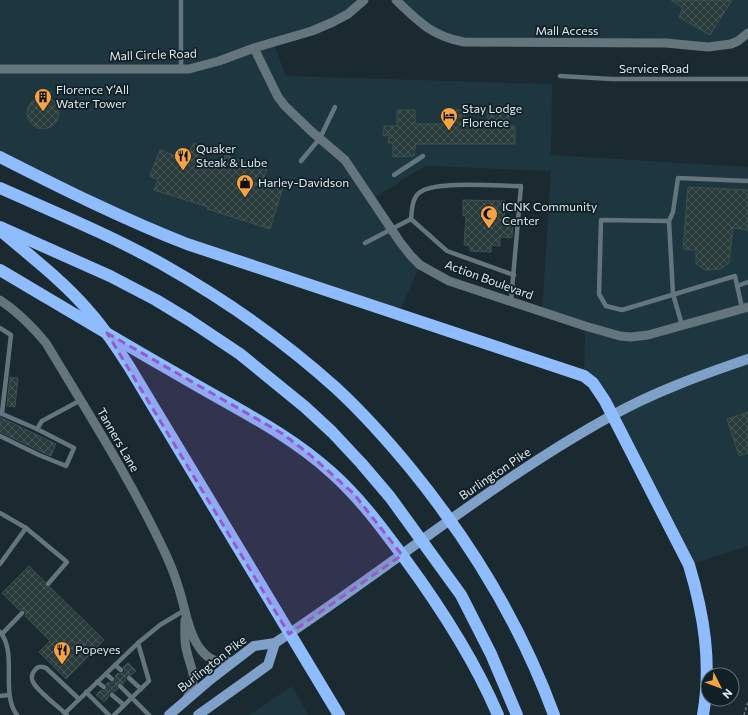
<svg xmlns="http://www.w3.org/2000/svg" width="748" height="715" font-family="Commissioner,sans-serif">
<defs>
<pattern id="building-cross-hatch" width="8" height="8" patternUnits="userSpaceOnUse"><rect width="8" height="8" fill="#293c3b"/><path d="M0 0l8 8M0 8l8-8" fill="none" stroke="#485858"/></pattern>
</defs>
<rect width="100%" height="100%" fill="#1a2a30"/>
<g fill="#1e363f">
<polygon points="0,0 364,0 348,14 273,42 286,76 552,84 551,155 748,167 748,546 689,565 611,415 584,376 585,327 542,312 551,171 425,166 372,199 420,265 398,315 187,244 0,157"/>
<polygon points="396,0 748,0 748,33 731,44 450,39"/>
<polygon points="292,686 308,715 249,715"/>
</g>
<g fill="url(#building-cross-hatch)" stroke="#3c504f">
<polygon points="671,0 732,0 710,35 679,17 683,8"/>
<circle cx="43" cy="113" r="16"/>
<polygon points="397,110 415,110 415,124 446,124 446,110 465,110 464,125 488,126 488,110 509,111 509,126 515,126 515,144 416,144 414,156 393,157 393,143 388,143 389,135 383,136 384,126 397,126"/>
<polygon points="194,143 206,148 203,163 221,167 225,155 267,169 263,181 283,187 270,229 207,209 208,207 154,190 158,180 150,176 160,150 184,159"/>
<polygon points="688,187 748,190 748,230 733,228 729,263 720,269 705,270 696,264 696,250 683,249"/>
<polygon points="463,200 505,201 504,220 513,220 512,238 500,237 500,246 491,245 491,252 470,251 470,246 464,245 466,216 463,216"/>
<polygon points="10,377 18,378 15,407 7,406"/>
<polygon points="748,412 748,453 739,456 727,419"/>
<polygon points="0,417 56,444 51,456 0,432"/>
<polygon points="29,566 45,582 45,587 48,588 50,587 104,640 66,679 39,652 50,641 25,616 26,613 25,611 22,609 19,610 2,593"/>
<polygon points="128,663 136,671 131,675 127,675 125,678 126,680 123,684 121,682 118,683 116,687 118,689 114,692 109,692 108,695 109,697 104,702 96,695 101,690 104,691 107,689 108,687 106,684 109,682 112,683 115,682 116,679 115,676 118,673 121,674 124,673 125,670 123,667"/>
</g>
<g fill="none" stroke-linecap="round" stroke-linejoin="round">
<polyline stroke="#667479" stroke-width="1.5" stroke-dasharray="3 2" stroke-linecap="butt" points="744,715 748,701"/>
<g stroke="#64757d" stroke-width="4.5">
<polyline points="181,69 181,0"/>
<polyline points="560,76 612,79 748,79"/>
<polyline points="301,161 320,138 335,107"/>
<polyline points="394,175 423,156"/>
<polyline points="411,219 447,251 514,275"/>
<polyline points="669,221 673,294 682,325"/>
<path d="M365,243L411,219C412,209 412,196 422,191C439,181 499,186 521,186L511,301"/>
<polyline points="737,286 748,282"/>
<polyline points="742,308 735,276 622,310 606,306 599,294 601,220 669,221 673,212 678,178 748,181"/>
<polyline points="0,328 11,335 2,413"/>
<polyline points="0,413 37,429"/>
<polyline points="0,436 39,455 66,466 74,448 37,429 42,421 81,400"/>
<polyline points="0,513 26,528 0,564"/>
<polyline points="26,528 67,562 48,584"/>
<path d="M0,632C18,653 0,693 17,715"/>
<polyline points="2,634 22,613"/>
<polyline points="115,665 121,670"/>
<polyline points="106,674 112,679"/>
<polyline points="129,678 141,689"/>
<polyline points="97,682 104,687"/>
<polyline points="120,686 149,715"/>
<polyline points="86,692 109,715"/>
<polyline points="112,695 124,705"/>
<polyline points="0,696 9,695"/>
<polyline points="65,713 138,643 160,625 185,610"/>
<path d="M67,715C59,707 37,691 33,682C31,678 32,673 35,670C38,666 41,666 46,668L79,699"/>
<polyline points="114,715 149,681 138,643"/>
</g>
<g stroke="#64757d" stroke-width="9">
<path d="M396,0C419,22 432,36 464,42L666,43L708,47L731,44L738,41L748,33"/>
<polyline points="254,48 278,97 285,106 311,131 345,160 400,242 411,256 420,265 449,281 585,326 620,336 631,337 648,335 748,307"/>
<polyline points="0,69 189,69 219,61 254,48 312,31 333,22 348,14 364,0"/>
<path d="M0,300C18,312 32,326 46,343C88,413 133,483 167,557C171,566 175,576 178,586C185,606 188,635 202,651C212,663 220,662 234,661"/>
<path d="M185,620C185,629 184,639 186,648C191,673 200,675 186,700"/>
</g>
<g stroke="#7ea0c9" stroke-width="10">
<path d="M169,715L211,679L254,646L275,643C388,569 493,481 611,416C654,392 701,375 748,359"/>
<polyline points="198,715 268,665 275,643"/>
</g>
<g stroke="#8fbcfc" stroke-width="12">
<path d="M0,157C61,188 123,219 187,244L584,376L593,383L605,401L689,565C704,615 712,663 703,715"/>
<path d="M0,188C54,212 110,235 162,264C224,299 283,340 336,388C363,413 388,441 411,469C472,544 521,625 554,715"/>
<polyline points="0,227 110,276 156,300 189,320 240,354 305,407 332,432 361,463 390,497 461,595 491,654 517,715"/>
<path d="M1,231C30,256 62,280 87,309C104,327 117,348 130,368L339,715"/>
<path d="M0,270C61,306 122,343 184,378C235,408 288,433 332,473C360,498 382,528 405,559C441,608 474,659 498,715"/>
</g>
</g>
<path fill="#945ccb" fill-opacity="0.2" stroke="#945ccb" stroke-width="3" stroke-dasharray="8 5" stroke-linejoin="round" d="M107,333L283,434L309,454L354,494L402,555L289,634Z"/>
<defs>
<symbol id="building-pin" viewBox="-11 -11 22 30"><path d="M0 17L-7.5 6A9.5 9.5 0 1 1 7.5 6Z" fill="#f5a246" stroke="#112026"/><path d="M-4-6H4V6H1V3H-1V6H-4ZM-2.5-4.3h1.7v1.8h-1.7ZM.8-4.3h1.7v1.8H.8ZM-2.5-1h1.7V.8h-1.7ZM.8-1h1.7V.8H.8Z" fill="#111"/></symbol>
<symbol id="hotel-pin" viewBox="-11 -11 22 30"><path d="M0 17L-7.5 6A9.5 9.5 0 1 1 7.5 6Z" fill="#f5a246" stroke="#112026"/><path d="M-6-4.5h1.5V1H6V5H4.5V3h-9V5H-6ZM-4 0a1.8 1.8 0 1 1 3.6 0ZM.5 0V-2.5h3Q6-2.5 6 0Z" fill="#111"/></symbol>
<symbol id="restaurant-pin" viewBox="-11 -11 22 30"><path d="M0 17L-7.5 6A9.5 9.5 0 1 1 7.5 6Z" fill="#f5a246" stroke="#112026"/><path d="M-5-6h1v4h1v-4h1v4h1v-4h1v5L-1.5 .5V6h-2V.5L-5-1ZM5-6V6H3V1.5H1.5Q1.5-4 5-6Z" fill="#111"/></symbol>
<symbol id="shop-pin" viewBox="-11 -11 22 30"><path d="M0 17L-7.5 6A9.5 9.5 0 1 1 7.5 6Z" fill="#f5a246" stroke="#112026"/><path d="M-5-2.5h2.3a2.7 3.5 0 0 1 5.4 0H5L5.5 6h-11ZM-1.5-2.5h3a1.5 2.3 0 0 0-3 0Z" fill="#111"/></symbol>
<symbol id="mosque-pin" viewBox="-11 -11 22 30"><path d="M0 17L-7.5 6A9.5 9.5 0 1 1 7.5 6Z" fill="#f5a246" stroke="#112026"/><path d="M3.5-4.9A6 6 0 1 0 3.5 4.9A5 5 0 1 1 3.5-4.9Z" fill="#111"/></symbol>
</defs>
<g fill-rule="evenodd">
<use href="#building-pin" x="33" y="87" width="20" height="27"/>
<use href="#hotel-pin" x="439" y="106" width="20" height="27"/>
<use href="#restaurant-pin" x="173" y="146" width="20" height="27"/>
<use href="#shop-pin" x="235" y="173" width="20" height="27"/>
<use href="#mosque-pin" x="479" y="204" width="20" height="27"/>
<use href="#restaurant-pin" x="52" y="640" width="20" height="27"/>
</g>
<g text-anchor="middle" stroke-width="3.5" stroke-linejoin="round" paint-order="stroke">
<g font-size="12" fill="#e0eaee" stroke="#112026">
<text x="567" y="35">Mall Access</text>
<text transform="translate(153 55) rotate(-2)" y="4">Mall Circle Road</text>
<text x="654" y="73">Service Road</text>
<text transform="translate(489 280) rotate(20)" y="4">Action Boulevard</text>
<text transform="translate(118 440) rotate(60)" y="4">Tanners Lane</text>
<text transform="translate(495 474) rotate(-34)" y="4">Burlington Pike</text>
<text transform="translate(212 664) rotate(-38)" y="4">Burlington Pike</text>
</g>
<g font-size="12" fill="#e0eaee" stroke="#112026" text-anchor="start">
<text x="56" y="94">Florence Y’All<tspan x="56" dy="14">Water Tower</tspan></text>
<text x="462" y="113">Stay Lodge<tspan x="462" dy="14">Florence</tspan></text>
<text x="196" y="153">Quaker<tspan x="196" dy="14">Steak &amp; Lube</tspan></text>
<text x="258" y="187">Harley-Davidson</text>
<text x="502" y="211">ICNK Community<tspan x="502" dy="14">Center</tspan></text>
<text x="75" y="654">Popeyes</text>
</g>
</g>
<g transform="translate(720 687) rotate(132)"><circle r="19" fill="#112026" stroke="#647176"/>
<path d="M0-3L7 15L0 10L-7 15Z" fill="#f5a246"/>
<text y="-6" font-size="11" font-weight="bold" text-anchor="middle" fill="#e0eaee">N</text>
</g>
</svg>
